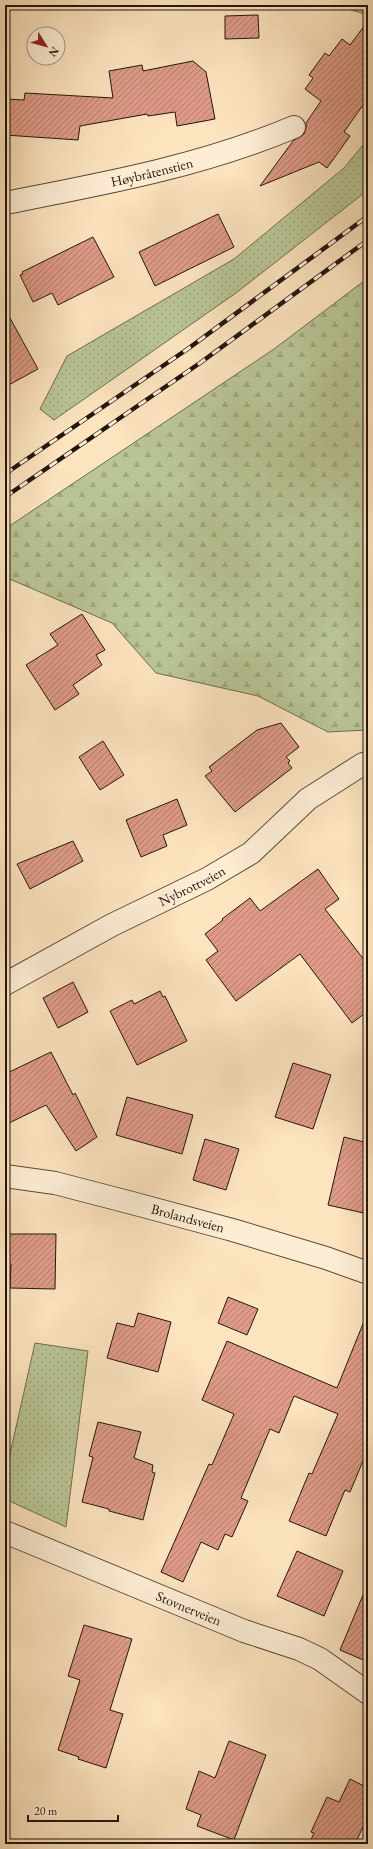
<svg xmlns="http://www.w3.org/2000/svg" width="373" height="1849" font-family="'EB Garamond',serif">
<defs>
<pattern id="grass-dots" width="8" height="8" patternUnits="userSpaceOnUse"><rect width="8" height="8" fill="#b9c596"/><path d="M2 2h.1M6 6h.1" fill="none" stroke="#9fa880" stroke-width="1.8" stroke-linecap="round"/></pattern>
<pattern id="forest-firs" width="22" height="20" patternUnits="userSpaceOnUse"><rect width="22" height="20" fill="#b9c596"/><path d="M5 1l3.5 6h-7zM16 11l3.5 6h-7z" fill="#9fa880"/></pattern>
<pattern id="building-hatch" width="6" height="6" patternUnits="userSpaceOnUse"><rect width="6" height="6" fill="#df9b88"/><path d="M-1 1l2-2M0 6l6-6M5 7l2-2" fill="none" stroke="#b47d6e"/></pattern>
</defs>
<rect width="100%" height="100%" fill="#fce4bf"/>
<filter id="stains"><feTurbulence type="fractalNoise" baseFrequency=".005" numOctaves="4"/><feColorMatrix values="0 0 0 0 .2 0 0 0 0 .09 0 0 0 0 .02 0 0 0 .5 -.17"/></filter>
<radialGradient id="worn" r=".72"><stop offset=".6" stop-color="#630" stop-opacity="0"/><stop offset="1" stop-color="#630" stop-opacity=".3"/></radialGradient>
<g fill="url(#grass-dots)" stroke="#6d6e52">
<polygon points="335,5 368,5 368,15"/>
<polygon points="368,139 368,190 236,293 54,420 40,409 67,356 234,259 344,168"/>
<polygon points="35,1343 88,1351 66,1527 5,1499 5,1476"/>
</g>
<polygon fill="url(#forest-firs)" stroke="#6d6e52" points="368,278 368,730 328,732 258,696 156,673 112,623 5,577 5,529 274,349"/>
<g fill="url(#building-hatch)" stroke="#21160e">
<polygon points="258,15 259,38 225,39 225,16"/>
<polygon points="368,21 368,98 344,132 350,136 327,168 319,162 260,186 293,141 304,134 306,128 306,123 321,101 305,89 313,78 309,75 325,53 329,56 342,39 350,45"/>
<polygon points="193,61 206,72 215,119 177,126 175,112 148,116 147,114 80,126 78,140 5,135 5,99 24,100 25,93 113,98 109,71 142,65 143,71"/>
<polygon points="218,214 234,247 155,286 139,252"/>
<polygon points="93,237 114,277 58,305 52,293 33,302 20,275 23,274 22,272"/>
<polygon points="5,309 38,369 5,387"/>
<polygon points="82,614 105,650 96,655 102,665 73,685 79,694 55,710 26,665 58,645 50,634"/>
<polygon points="281,723 299,747 286,757 290,761 288,763 292,768 235,812 205,776 212,771 209,767 257,730"/>
<polygon points="103,741 124,775 100,790 79,757"/>
<polygon points="177,799 187,825 163,835 167,846 141,857 126,820"/>
<polygon points="73,841 83,861 30,889 17,864"/>
<polygon points="318,869 339,899 325,909 368,965 368,1011 352,1023 300,954 236,1001 206,960 218,951 205,934 223,920 222,919 250,898 260,911"/>
<polygon points="73,982 88,1012 58,1028 43,998"/>
<polygon points="160,991 163,997 165,996 187,1041 137,1065 110,1011 132,1000 134,1004"/>
<polygon points="51,1052 73,1095 75,1093 97,1137 76,1151 46,1105 5,1125 5,1074"/>
<polygon points="293,1063 331,1075 313,1129 275,1117"/>
<polygon points="127,1097 193,1115 182,1154 116,1135"/>
<polygon points="344,1137 368,1143 368,1214 328,1205"/>
<polygon points="205,1139 239,1149 226,1190 193,1180"/>
<polygon points="5,1234 56,1234 55,1289 10,1288 11,1264 5,1264"/>
<polygon points="228,1297 258,1309 247,1335 218,1323"/>
<polygon points="138,1313 171,1322 158,1372 107,1358 117,1323 134,1327"/>
<polygon points="367,1314 368,1449 350,1492 345,1490 326,1536 289,1521 309,1473 312,1474 338,1414 294,1396 279,1433 270,1429 241,1498 248,1501 232,1537 225,1534 218,1550 201,1542 183,1582 161,1572 209,1464 212,1465 234,1414 202,1400 227,1341 337,1388"/>
<polygon points="98,1422 141,1432 134,1458 153,1465 152,1472 155,1473 143,1520 109,1511 109,1509 82,1502 93,1457 89,1456"/>
<polygon points="297,1551 343,1571 324,1616 277,1596"/>
<polygon points="368,1583 368,1662 340,1650"/>
<polygon points="84,1625 132,1639 110,1710 123,1714 106,1768 78,1759 79,1757 58,1750 80,1680 68,1676"/>
<polygon points="229,1741 266,1755 234,1840 197,1826 201,1815 186,1809 199,1771 215,1778"/>
<polygon points="350,1779 368,1788 368,1816 355,1844 309,1844 314,1833 311,1832 327,1797 339,1802"/>
</g>
<g fill="none" stroke-linecap="round" stroke-linejoin="round">
<defs>
<g id="minor">
<path id="s1" d="M5,203C103,184 202,166 294,127"/>
<path id="s2" d="M5,984L112,925L207,879L251,853L308,799L363,764L368,763"/>
<path id="s3" d="M5,1176L55,1183L132,1203L229,1229L326,1258L368,1273"/>
</g>
<g id="tertiary">
<path id="s4" d="M5,1532L244,1631L299,1649L320,1659L368,1693"/>
</g>
</defs>
<use href="#minor" stroke="#584a3a" stroke-width="24"/>
<use href="#tertiary" stroke="#584a3a" stroke-width="24"/>
<use href="#minor" stroke="#fdedd5" stroke-width="22"/>
<use href="#tertiary" stroke="#fdedd5" stroke-width="22"/>
<defs>
<g id="rail">
<polyline points="5,474 189,348 368,216"/>
<polyline points="5,497 200,363 368,240"/>
</g>
</defs>
<use href="#rail" stroke="#21160e" stroke-width="4.5"/>
<use href="#rail" stroke="#fdedd5" stroke-width="3" stroke-dasharray="9" stroke-linecap="butt"/>
</g>
<g text-anchor="middle" stroke-width="3" stroke-linejoin="round" paint-order="stroke">
<g font-size="14" fill="#21160e" stroke="#fdedd5">
<text dy="5" stroke="none"><textPath href="#s1" startOffset="150">Høybråtenstien</textPath></text>
<text dy="5" stroke="none"><textPath href="#s2" startOffset="211">Nybrottveien</textPath></text>
<text dy="5" stroke="none"><textPath href="#s3" startOffset="188">Brolandsveien</textPath></text>
<text dy="5" stroke="none"><textPath href="#s4" startOffset="199">Stovnerveien</textPath></text>
</g>
</g>
<rect width="373" height="1849" fill="none" stroke="#fce4bf" stroke-width="20"/>
<rect x="6" y="6" width="361" height="1837" fill="none" stroke="#21160e" stroke-width="2"/>
<rect x="10" y="10" width="353" height="1829" fill="none" stroke="#21160e"/>
<g transform="translate(46 46) rotate(127)"><circle r="19" fill="#fdedd5" stroke="#a59785"/>
<path d="M0-3L7 15L0 10L-7 15Z" fill="#8f2418"/>
<text y="-6" font-size="11" font-weight="bold" text-anchor="middle" fill="#21160e">N</text>
</g>
<path d="M28 1815v6h90v-6" fill="none" stroke="#21160e" stroke-width="2"/>
<text x="34" y="1815" font-size="12" fill="#21160e" stroke="#fdedd5" stroke-width="3" paint-order="stroke">20 m</text>
<rect width="100%" height="100%" filter="url(#stains)"/>
<rect width="100%" height="100%" fill="url(#worn)"/>
</svg>
